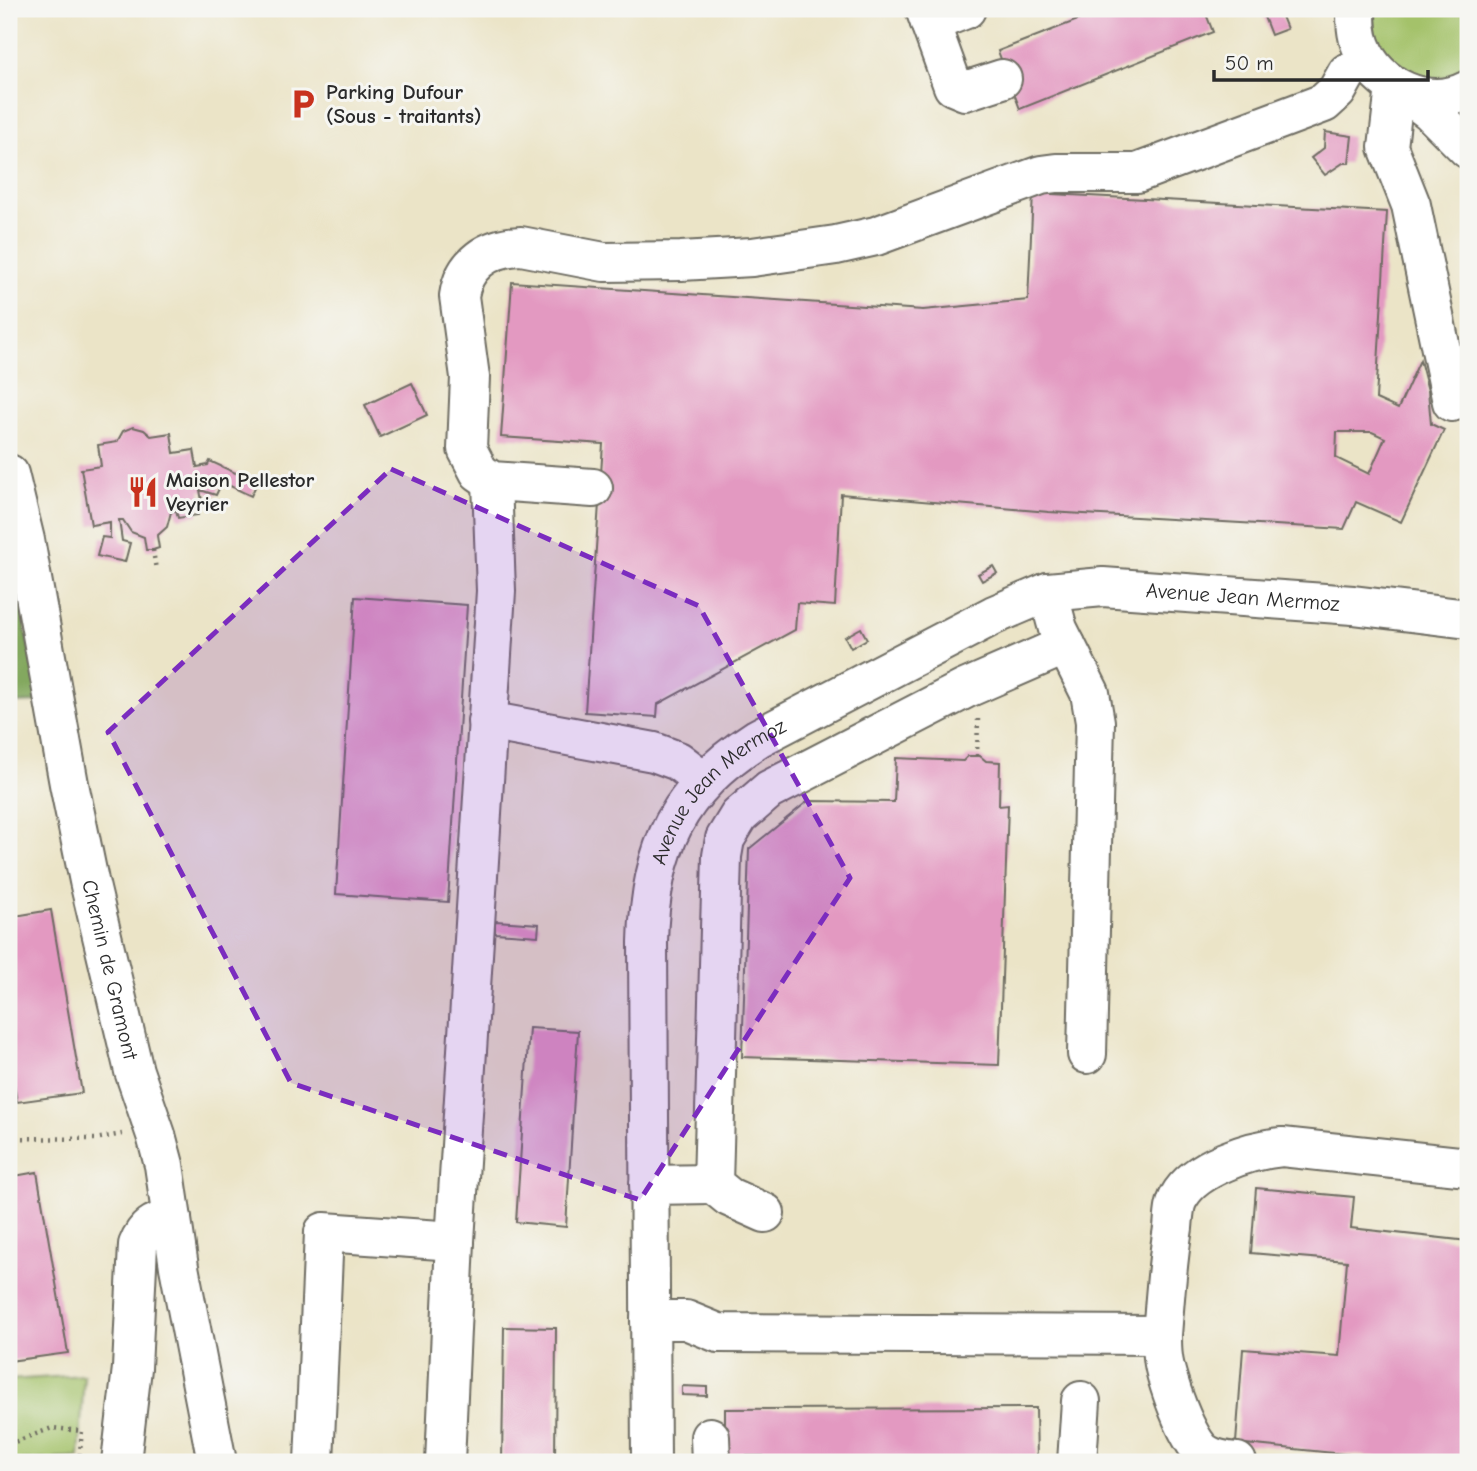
<svg xmlns="http://www.w3.org/2000/svg" width="1477" height="1471" font-family="'Comic Neue',sans-serif">
<rect width="100%" height="100%" fill="#f6f6f2"/>
<filter id="ink" filterUnits="userSpaceOnUse"><feTurbulence type="fractalNoise" baseFrequency=".0143" numOctaves="2"/><feDisplacementMap in="SourceGraphic" scale="14" xChannelSelector="R" yChannelSelector="G"/><feConvolveMatrix kernelMatrix="1 2 1 2 8 2 1 2 1" color-interpolation-filters="sRGB"/></filter>
<filter id="wash" filterUnits="userSpaceOnUse"><feTurbulence type="fractalNoise" baseFrequency=".00686" numOctaves="4" result="noise"/><feDisplacementMap in="SourceGraphic" scale="28" xChannelSelector="R" yChannelSelector="G"/><feGaussianBlur stdDeviation="1.57" result="paint"/><feColorMatrix in="noise" values="0 0 0 0 0 0 0 0 0 0 0 0 0 0 0 0 0 1.4 0 .05"/><feComposite in="paint" operator="in"/></filter>
<g filter="url(#wash)">
<rect width="100%" height="100%" fill="#ebe4c7"/>
<g fill="#a4c26a" stroke="#68764a" stroke-width="2">
<path d="M1372,9H1468V70C1438,85 1407,82 1386,54C1383,50 1378,46 1376,41C1372,32 1373,18 1372,9Z"/>
<polygon points="84,1375 79,1457 9,1462 9,1380"/>
</g>
<polygon fill="#83a85e" stroke="#576a44" stroke-width="2" points="9,549 40,702 9,703"/>
<g id="blocks">
<g fill="#e399c1" fill-rule="evenodd">
<polygon points="1073,9 1204,9 1213,32 1020,109 998,51 1078,20"/>
<polygon points="1261,9 1279,9 1287,29 1271,35"/>
<polygon points="1325,132 1352,136 1349,163 1343,163 1325,175 1311,158 1324,148"/>
<path d="M1033,193L1387,212L1376,399L1398,409L1420,360L1428,391L1431,424L1444,430L1401,522L1356,502L1344,529L1049,512L841,494L835,606L797,603L795,630L658,704L657,717L585,712L603,444L501,437L512,282L923,310L1028,300ZM1337,432H1372L1385,438L1369,474L1336,458Z"/>
<polygon points="412,383 427,415 380,437 365,405"/>
<polygon points="133,427 144,430 151,436 171,433 174,453 194,450 197,467 208,465 210,461 257,483 251,496 222,482 216,495 200,490 203,506 197,507 198,515 178,518 176,510 171,512 167,527 157,536 159,548 153,550 146,550 144,537 131,532 123,520 119,520 122,541 130,543 125,562 97,556 102,537 110,538 110,522 91,525 81,469 101,466 98,445 117,442 123,431"/>
<polygon points="993,566 997,573 982,581 978,574"/>
<polygon points="355,597 467,605 448,902 336,894"/>
<polygon points="861,628 867,639 851,648 845,637"/>
<polygon points="968,756 980,756 986,761 1000,762 999,806 1008,805 999,1065 742,1057 749,849 808,801 894,802 896,758 963,761"/>
<polygon points="51,910 82,1093 17,1102 9,1054 9,917"/>
<polygon points="495,921 539,924 538,936 495,933"/>
<polygon points="529,1028 578,1031 566,1227 516,1222"/>
<polygon points="37,1172 68,1353 9,1361 9,1177"/>
<polygon points="1256,1188 1354,1197 1351,1228 1468,1241 1468,1462 1423,1462 1236,1443 1243,1349 1339,1356 1347,1261 1251,1253"/>
<polygon points="504,1327 556,1328 555,1462 502,1462"/>
<polygon points="682,1386 707,1387 707,1396 682,1395"/>
<polygon points="1036,1408 1037,1462 763,1462 763,1456 725,1456 725,1409"/>
</g>
</g>
</g>
<g filter="url(#ink)">
<use href="#blocks" fill-opacity="0" stroke="#6e6c62" stroke-width="2"/>
<g fill="none" stroke-linecap="round" stroke-linejoin="round">
<defs>
<g id="minor">
<polyline points="925,9 953,86 965,91 1002,79"/>
<path d="M1356,9C1356,22 1356,34 1361,46C1376,87 1428,111 1468,90"/>
<polyline points="930,23 966,9"/>
<polyline points="1395,87 1388,147 1411,205 1452,402"/>
<polyline points="1405,92 1430,111 1468,149"/>
<path id="s1" d="M9,474L25,540L69,784L89,881L134,1071L156,1135L164,1165L179,1267L217,1462"/>
<path d="M593,488L492,481L479,472L467,449L470,377L459,296C464,263 488,247 521,246L604,262L681,261L752,257L836,245L876,236L1041,175L1056,173H1137L1324,103L1337,91L1347,73"/>
<polyline points="1066,645 1090,693 1095,722 1087,1054"/>
<polyline points="487,721 654,752 678,761 704,781"/>
<polyline points="649,1185 713,1184"/>
<polyline points="765,1213 729,1197 713,1184 722,856 725,839 739,816 769,790 965,689 1066,645 1058,629 1048,592"/>
<path d="M650,1320H686L718,1333L1162,1335C1165,1299 1167,1264 1173,1228C1174,1218 1174,1205 1179,1197C1195,1167 1251,1150 1282,1147L1468,1167"/>
<path d="M1162,1335C1162,1342 1162,1350 1163,1357C1165,1377 1188,1445 1206,1454C1215,1460 1227,1461 1237,1462"/>
<polyline points="710,1437 711,1462"/>
<path d="M121,1462L132,1368L138,1245C145,1227 154,1222 172,1218"/>
<polyline points="314,1462 324,1232 455,1241"/>
<polyline points="445,1462 455,1241 496,591 492,481"/>
<path id="s2" d="M651,1462L648,942C650,848 678,789 758,738L994,615L1048,592L1103,587L1353,605L1468,619"/>
<polyline points="1077,1462 1081,1401"/>
</g>
</defs>
<use href="#minor" stroke="#6e6c62" stroke-width="42"/>
<g stroke="#6e6c62" stroke-width="4.5" stroke-dasharray="2 5" stroke-linecap="butt">
<polyline points="153,550 156,570"/>
<polyline points="977,756 978,718"/>
<polyline points="9,1138 95,1139 122,1134"/>
<polyline points="9,1444 52,1428 82,1431 79,1461 81,1462"/>
</g>
<use href="#minor" stroke="#fff" stroke-width="38"/>
</g>
</g>
<path fill="#7b2cbf" fill-opacity="0.2" stroke="#7b2cbf" stroke-width="5" stroke-dasharray="14 9" stroke-linejoin="round" d="M391,469L699,606L850,878L640,1200L291,1083L108,732Z"/>
<defs>
<symbol id="parking-bare" viewBox="-9 -9 18 18"><path d="M-3.5-5.5H1a3.5 3.5 0 0 1 0 7H-1V5.5H-3.5ZM-1-3.4V-.6H.8a1.4 1.4 0 0 0 0-2.8Z" fill="#c8321e" stroke="#f6f6f2" stroke-width="2.5" paint-order="stroke"/></symbol>
<symbol id="restaurant-bare" viewBox="-9 -9 18 18"><path d="M-5-6h1v4h1v-4h1v4h1v-4h1v5L-1.5 .5V6h-2V.5L-5-1ZM5-6V6H3V1.5H1.5Q1.5-4 5-6Z" fill="#c8321e" stroke="#f6f6f2" stroke-width="2.5" paint-order="stroke"/></symbol>
</defs>
<g fill-rule="evenodd">
<use href="#parking-bare" x="281" y="82" width="44" height="44"/>
<use href="#restaurant-bare" x="121" y="470" width="44" height="44"/>
</g>
<g text-anchor="middle" stroke-width="6" stroke-linejoin="round" paint-order="stroke">
<g font-size="21" font-weight="bold" fill="#2b2b2b" stroke="#f6f6f2" text-anchor="start">
<text x="326" y="99">Parking Dufour<tspan x="326" dy="24">(Sous - traitants)</tspan></text>
<text x="166" y="487">Maison Pellestor<tspan x="166" dy="24">Veyrier</tspan></text>
</g>
<g font-size="21" fill="#2b2b2b" stroke="#f6f6f2">
<text dy="7" stroke="none"><textPath href="#s2" startOffset="1284">Avenue Jean Mermoz</textPath></text>
<text dy="7" stroke="none"><textPath href="#s2" startOffset="696">Avenue Jean Mermoz</textPath></text>
<text dy="7" stroke="none"><textPath href="#s1" startOffset="506">Chemin de Gramont</textPath></text>
</g>
</g>
<rect width="1477" height="1471" fill="none" stroke="#f6f6f2" stroke-width="35"/>
<path d="M1214 70v10h214v-10" fill="none" stroke="#2b2b2b" stroke-width="3.5"/>
<text x="1225" y="70" font-size="21" fill="#2b2b2b" stroke="#f6f6f2" stroke-width="5" paint-order="stroke">50 m</text>
</svg>
